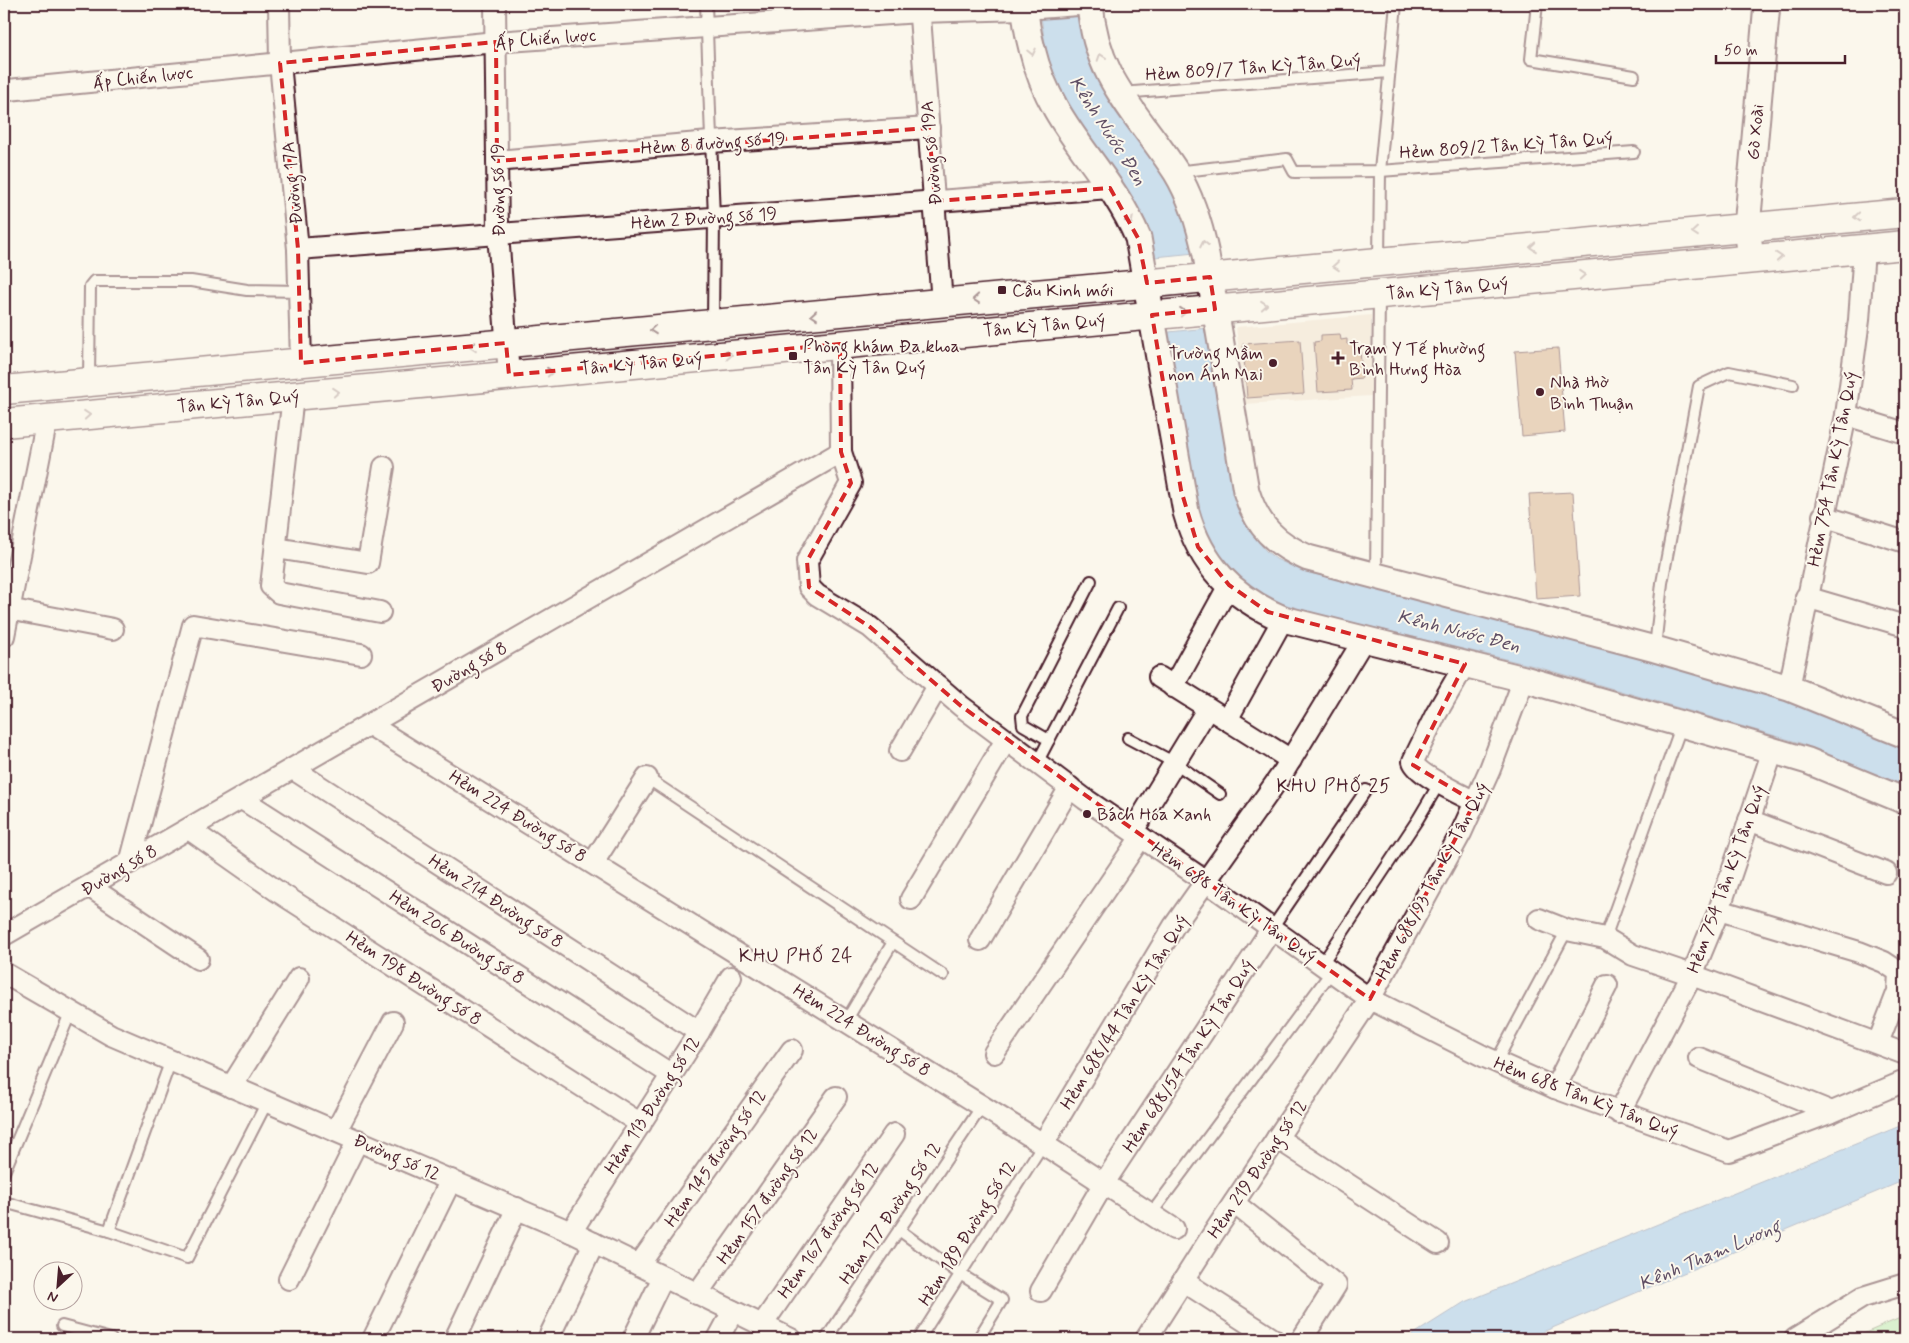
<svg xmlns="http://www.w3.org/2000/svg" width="1909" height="1343" font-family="Mynerve,sans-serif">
<rect width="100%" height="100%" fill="#fbf7ec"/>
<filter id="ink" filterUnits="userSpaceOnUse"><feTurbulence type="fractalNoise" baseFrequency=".02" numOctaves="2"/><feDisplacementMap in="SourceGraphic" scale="10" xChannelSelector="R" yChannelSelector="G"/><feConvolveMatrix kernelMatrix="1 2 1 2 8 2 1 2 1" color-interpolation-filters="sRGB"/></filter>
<g filter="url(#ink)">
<polygon fill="#efe0cd" points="1371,315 1371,396 1245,404 1236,327"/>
<polygon fill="#b3e8aa" stroke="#7e846a" points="1905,1316 1905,1339 1851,1339"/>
<g fill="#92c0ec" stroke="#75809f">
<path d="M1040,4L1078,10L1082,38L1093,73L1173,192L1181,206L1195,253L1155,257C1151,244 1149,229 1143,217C1127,180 1095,150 1073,116C1051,82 1043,43 1040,4Z"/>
<polygon points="1207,328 1237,508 1248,529 1266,551 1276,559 1302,571 1518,623 1757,692 1810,709 1905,748 1905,786 1800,743 1534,666 1321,615 1280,603 1261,593 1235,573 1222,558 1205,530 1195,500 1169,332"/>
<polygon points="1905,1124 1905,1180 1526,1339 1406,1339 1463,1303"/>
</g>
<g fill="#d3a984" stroke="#4a1f2b">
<polygon points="1340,334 1341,340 1347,339 1347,344 1352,344 1360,349 1362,378 1351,379 1352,390 1318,392 1314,342 1321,341 1321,335"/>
<polygon points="1300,340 1304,394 1247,398 1243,344"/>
<polygon points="1558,348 1565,432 1522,436 1515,351"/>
<polygon points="1573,492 1580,596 1536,599 1529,494"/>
</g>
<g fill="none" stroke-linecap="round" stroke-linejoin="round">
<defs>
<g id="service">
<polyline points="706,4 714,218 713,323"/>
<polyline points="1537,4 1531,59 1634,76"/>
<polyline points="1121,93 1389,72"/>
<polyline points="1176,172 1287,159 1294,172 1380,171 1634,152"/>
<polyline points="1379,262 1380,171 1396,4"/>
<polyline points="89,380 90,286 94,281 191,281 247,290 299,291"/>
<polyline points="1376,575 1379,296"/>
<polyline points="1655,648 1662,583 1699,386 1729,372 1793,385"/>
<polyline points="1128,738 1175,763 1220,794"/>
<polyline points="1049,740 1023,725 1022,716 1091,581"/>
<polyline points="1037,763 1118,608"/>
<polyline points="647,778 943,975"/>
<polyline points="1272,928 1366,790"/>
<polyline points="1605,938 1682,724"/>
<polyline points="1322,964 1418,819 1440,782"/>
<polyline points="846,1021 893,942"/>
<polyline points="1496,1062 1567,930"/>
<polyline points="4,1172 71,1011"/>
<polyline points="4,1202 109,1231 187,1258 267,1102"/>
<polyline points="1151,1214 1332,971"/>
<polyline points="899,1230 960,1274 1002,1300 978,1339"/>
<polyline points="109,1231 171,1060"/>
<polyline points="62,1326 111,1339"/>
<polyline points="826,1339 982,1106"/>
<polyline points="919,1339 1043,1144"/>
</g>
<g id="minor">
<polyline points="279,4 280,63 298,249 301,363"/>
<polyline points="495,4 498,234 509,375"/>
<polyline points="919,4 942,303"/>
<polyline points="4,93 8,90 496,42 919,12 1025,9 1091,4"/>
<polyline points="497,161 710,142 929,128"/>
<polyline points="298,249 1110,188"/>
<polyline points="293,396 271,586 279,593 380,612"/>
<polyline points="1846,415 1905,433"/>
<polyline points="841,452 851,483 807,561 809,587 817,595 870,627 961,706 1085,799 1207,882 1370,999 1485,1057 1555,1088 1729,1151 1832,1112 1699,1058"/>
<polyline points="1823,516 1905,542"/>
<polyline points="276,548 368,563 384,467"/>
<polyline points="1806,597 1905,626"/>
<polyline points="8,609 113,629"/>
<polyline points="4,636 47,419"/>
<path d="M1465,664L1436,714L1413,761C1416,774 1462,795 1475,802"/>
<polyline points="1159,677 1291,760"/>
<polyline points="1173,687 1229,585"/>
<polyline points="1789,688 1846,415 1859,320 1864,249"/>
<polyline points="1227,720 1283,619"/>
<polyline points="370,725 1043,1144 1174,1229"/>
<polyline points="900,751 938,686"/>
<polyline points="293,769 699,1032"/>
<polyline points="242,799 672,1075"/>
<polyline points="1749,820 1886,873"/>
<polyline points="189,829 277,891 641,1124"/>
<polyline points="1133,831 1208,708"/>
<polyline points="130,863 193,625 361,654"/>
<polyline points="593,863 647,778"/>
<polyline points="90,887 198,959"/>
<polyline points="911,899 1006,740"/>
<polyline points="1719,910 1859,952 1884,962 1899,972 1898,991 1878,1043"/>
<polyline points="1539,919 1567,930 1605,938 1633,955 1692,975 1905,1054"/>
<polyline points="4,935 841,452 840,344"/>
<polyline points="980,940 1070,787"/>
<polyline points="4,973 111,1035 571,1232 791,1339"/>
<polyline points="994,1053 1141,837"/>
<polyline points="231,1087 299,978"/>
<polyline points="1555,1088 1607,985"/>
<polyline points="1832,1112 1905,1081"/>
<polyline points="1619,1113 1692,975 1719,910 1773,750"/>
<polyline points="336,1131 393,1022"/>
<polyline points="1277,1138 1438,1243"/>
<polyline points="1043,1144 1174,926 1284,771 1364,639"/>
<polyline points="1234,1203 1336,1285 1302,1339"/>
<polyline points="571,1232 699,1032 731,977"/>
<polyline points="639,1265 792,1050"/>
<polyline points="289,1279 358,1140"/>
<polyline points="1183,1281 1273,1339"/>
<polyline points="1041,1291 1104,1183 1272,928"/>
<polyline points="697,1294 836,1097"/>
<polyline points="762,1325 894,1134"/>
<polyline points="373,1339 451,1180"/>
<polyline points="455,1339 517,1208"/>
<polyline points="548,1339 594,1243"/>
<polyline points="633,1339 663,1277"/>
<polyline points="718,1339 733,1311"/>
<polyline points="1146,1339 1213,1234 1370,999 1461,833 1490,769 1524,679"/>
<polyline points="1795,1339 1863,1297 1905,1284"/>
</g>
<g id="tertiary">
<path d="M1025,4C1025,19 1028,34 1032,49C1051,129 1108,167 1138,238L1186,512C1201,565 1232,597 1283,619L1524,679L1751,744L1808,761L1905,801"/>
<path d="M1090,4C1096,80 1138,113 1176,172C1192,198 1200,226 1206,255L1246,491C1257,526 1275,544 1308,558L1655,649L1789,688L1905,735"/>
<polyline points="1751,259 1747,227 1767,4"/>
</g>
<g id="secondary">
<polyline points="4,390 1905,213"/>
<polyline points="4,423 1905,245"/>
</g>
</defs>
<use href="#service" stroke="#4a1f2b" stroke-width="14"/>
<use href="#minor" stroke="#4a1f2b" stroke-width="24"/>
<use href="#tertiary" stroke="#4a1f2b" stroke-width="29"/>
<use href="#secondary" stroke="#4a1f2b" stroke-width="31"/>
<use href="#service" stroke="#fbf7ec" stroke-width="10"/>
<use href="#minor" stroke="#fbf7ec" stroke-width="20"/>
<use href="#tertiary" stroke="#fbf7ec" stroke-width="25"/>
<use href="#secondary" stroke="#fbf7ec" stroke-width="28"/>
</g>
<defs><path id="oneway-chevron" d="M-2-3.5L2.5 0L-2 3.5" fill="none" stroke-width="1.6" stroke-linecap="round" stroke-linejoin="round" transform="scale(1.25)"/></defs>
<g stroke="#ab9695">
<use href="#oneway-chevron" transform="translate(1032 52) rotate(77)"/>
<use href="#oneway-chevron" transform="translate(1101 57) rotate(-109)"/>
<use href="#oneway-chevron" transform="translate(1857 217) rotate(175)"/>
<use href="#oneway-chevron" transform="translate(1130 221) rotate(63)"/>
<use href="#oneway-chevron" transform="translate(1695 232) rotate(175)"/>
<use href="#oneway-chevron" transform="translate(1204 244) rotate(-102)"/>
<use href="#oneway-chevron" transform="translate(1533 247) rotate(175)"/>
<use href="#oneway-chevron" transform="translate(1779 257) rotate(-5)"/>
<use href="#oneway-chevron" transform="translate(1336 266) rotate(175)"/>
<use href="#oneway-chevron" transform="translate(1582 275) rotate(-5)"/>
<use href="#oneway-chevron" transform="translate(976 299) rotate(175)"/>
<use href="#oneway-chevron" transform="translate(1264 305) rotate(-5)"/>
<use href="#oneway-chevron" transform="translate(1183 312) rotate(-5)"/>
<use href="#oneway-chevron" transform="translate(814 315) rotate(175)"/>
<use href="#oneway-chevron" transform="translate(653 330) rotate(175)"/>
<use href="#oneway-chevron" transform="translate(473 347) rotate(175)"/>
<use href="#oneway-chevron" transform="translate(729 355) rotate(-5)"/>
<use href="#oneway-chevron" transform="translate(550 372) rotate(-5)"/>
<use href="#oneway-chevron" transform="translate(336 392) rotate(-5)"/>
<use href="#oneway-chevron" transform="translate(87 415) rotate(-5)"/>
</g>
</g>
<path d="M0 0H1909V1343H0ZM496,42L497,161L929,128L935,201L1110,188L1138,238L1147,283L1210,277L1215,309L1152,315L1181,490L1198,547L1229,585L1268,612L1465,664L1413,765L1475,802L1370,999L961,706L870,627L809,587L807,561L851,483L841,452L840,344L509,375L506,343L301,363L298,249L280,63Z" fill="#fbf7ec" fill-opacity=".55" fill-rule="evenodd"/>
<path fill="none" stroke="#d62828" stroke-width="4" stroke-dasharray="10 6" stroke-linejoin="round" d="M496,42L497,161L929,128L935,201L1110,188L1138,238L1147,283L1210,277L1215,309L1152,315L1181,490L1198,547L1229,585L1268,612L1465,664L1413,765L1475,802L1370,999L961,706L870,627L809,587L807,561L851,483L841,452L840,344L509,375L506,343L301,363L298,249L280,63Z"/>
<g fill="#4a1f2b" stroke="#fbf7ec" stroke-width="2">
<rect x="997" y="285" width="10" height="10" rx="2.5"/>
<rect x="788" y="351" width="10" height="10" rx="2.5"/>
<path d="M1335.5 350.5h5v5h5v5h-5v5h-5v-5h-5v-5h5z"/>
<circle cx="1273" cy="363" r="5"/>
<circle cx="1540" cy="392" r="5"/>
<circle cx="1087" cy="814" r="5"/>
</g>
<g text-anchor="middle" stroke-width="4" stroke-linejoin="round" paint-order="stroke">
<g font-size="18" fill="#4a1f2b" stroke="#fbf7ec">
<text transform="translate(546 38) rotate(-4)" y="6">Ấp Chiến lược</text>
<text transform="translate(1253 67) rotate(-4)" y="6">Hẻm 809/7 Tân Kỳ Tân Quý</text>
<text transform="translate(143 77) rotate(-6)" y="6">Ấp Chiến lược</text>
<text transform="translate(1755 132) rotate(-85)" y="6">Gò Xoài</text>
<text transform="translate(713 143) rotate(-4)" y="6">Hẻm 8 đường số 19</text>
<text transform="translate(1506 145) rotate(-4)" y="6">Hẻm 809/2 Tân Kỳ Tân Quý</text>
<text transform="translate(931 153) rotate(-95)" y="6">Đường số 19A</text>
<text transform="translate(292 183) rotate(-96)" y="6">Đường 17A</text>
<text transform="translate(498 190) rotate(-91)" y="6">Đường số 19</text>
<text transform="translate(704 218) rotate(-4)" y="6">Hẻm 2 Đường số 19</text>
<text transform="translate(1447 288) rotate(-5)" y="6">Tân Kỳ Tân Quý</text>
<text transform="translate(1044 325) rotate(-5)" y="6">Tân Kỳ Tân Quý</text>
<text transform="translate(641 363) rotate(-5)" y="6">Tân Kỳ Tân Quý</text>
<text transform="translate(238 401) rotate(-5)" y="6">Tân Kỳ Tân Quý</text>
<text transform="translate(1832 469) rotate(-79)" y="6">Hẻm 754 Tân Kỳ Tân Quý</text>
<text transform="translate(469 667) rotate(-30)" y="6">Đường số 8</text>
<text transform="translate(518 816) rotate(32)" y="6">Hẻm 224 Đường số 8</text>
<text transform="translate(119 870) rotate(-30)" y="6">Đường số 8</text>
<text transform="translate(1726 879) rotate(-70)" y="6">Hẻm 754 Tân Kỳ Tân Quý</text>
<text transform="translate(1432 881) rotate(-62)" y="6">Hẻm 688/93 Tân Kỳ Tân Quý</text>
<text transform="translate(496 901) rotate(33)" y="6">Hẻm 214 Đường số 8</text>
<text transform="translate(1234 902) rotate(35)" y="6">Hẻm 688 Tân Kỳ Tân Quý</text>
<text transform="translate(457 937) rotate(33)" y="6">Hẻm 206 Đường số 8</text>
<text transform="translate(414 978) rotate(33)" y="6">Hẻm 198 Đường số 8</text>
<text transform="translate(1124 1012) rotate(-58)" y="6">Hẻm 688/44 Tân Kỳ Tân Quý</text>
<text transform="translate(862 1030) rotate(32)" y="6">Hẻm 224 Đường số 8</text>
<text transform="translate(1188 1056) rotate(-57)" y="6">Hẻm 688/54 Tân Kỳ Tân Quý</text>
<text transform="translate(1586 1097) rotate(21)" y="6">Hẻm 688 Tân Kỳ Tân Quý</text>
<text transform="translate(652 1105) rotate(-57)" y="6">Hẻm 113 Đường số 12</text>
<text transform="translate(397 1157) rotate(23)" y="6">Đường số 12</text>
<text transform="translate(715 1158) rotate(-55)" y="6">Hẻm 145 đường số 12</text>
<text transform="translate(1257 1169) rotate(-56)" y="6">Hẻm 219 Đường số 12</text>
<text transform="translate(767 1196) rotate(-55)" y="6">Hẻm 157 đường số 12</text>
<text transform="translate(890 1213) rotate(-56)" y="6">Hẻm 177 Đường Số 12</text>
<text transform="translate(828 1230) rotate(-55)" y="6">Hẻm 167 đường số 12</text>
<text transform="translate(967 1233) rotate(-58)" y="6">Hẻm 189 Đường Số 12</text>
</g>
<g font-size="18" fill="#4a1f2b" stroke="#fbf7ec" text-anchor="start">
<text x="1012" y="296">Cầu Kinh mới</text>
<text x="803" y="352">Phòng khám Đa khoa<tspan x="803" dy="21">Tân Kỳ Tân Quý</tspan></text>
<text x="1349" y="354">Trạm Y Tế phường<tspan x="1349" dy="21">Bình Hưng Hòa</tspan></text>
<text x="1263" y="359" text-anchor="end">Trường Mầm<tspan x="1263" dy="21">non Ánh Mai</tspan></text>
<text x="1550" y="388">Nhà thờ<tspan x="1550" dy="21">Bình Thuận</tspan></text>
<text x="1097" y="820">Bách Hóa Xanh</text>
</g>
<g font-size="19" font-style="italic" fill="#604f65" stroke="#fbf7ec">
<text transform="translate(1109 130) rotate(57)" y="7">Kênh Nước Đen</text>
<text transform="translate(1459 630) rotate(14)" y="7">Kênh Nước Đen</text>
<text transform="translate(1709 1254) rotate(-23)" y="7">Kênh Tham Lương</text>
</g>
<g font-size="19" letter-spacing="1" fill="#4a1f2b" stroke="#fbf7ec">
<text x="1334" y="792">KHU PHỐ 25</text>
<text x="796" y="962">KHU PHỐ 24</text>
</g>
</g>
<rect width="1909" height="1343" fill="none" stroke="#fbf7ec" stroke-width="20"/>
<rect x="10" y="10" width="1889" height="1323" fill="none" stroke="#4a1f2b" stroke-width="2" filter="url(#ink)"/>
<g transform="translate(58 1286) rotate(206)"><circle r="24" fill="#fbf7ec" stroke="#b4a19f"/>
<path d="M0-4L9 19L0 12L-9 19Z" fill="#4a1f2b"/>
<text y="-8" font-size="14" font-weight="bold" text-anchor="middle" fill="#4a1f2b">N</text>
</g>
<path d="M1716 55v8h129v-8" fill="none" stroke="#4a1f2b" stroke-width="2.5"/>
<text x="1724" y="55" font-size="15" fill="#4a1f2b" stroke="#fbf7ec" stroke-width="4" paint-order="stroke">50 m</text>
</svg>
